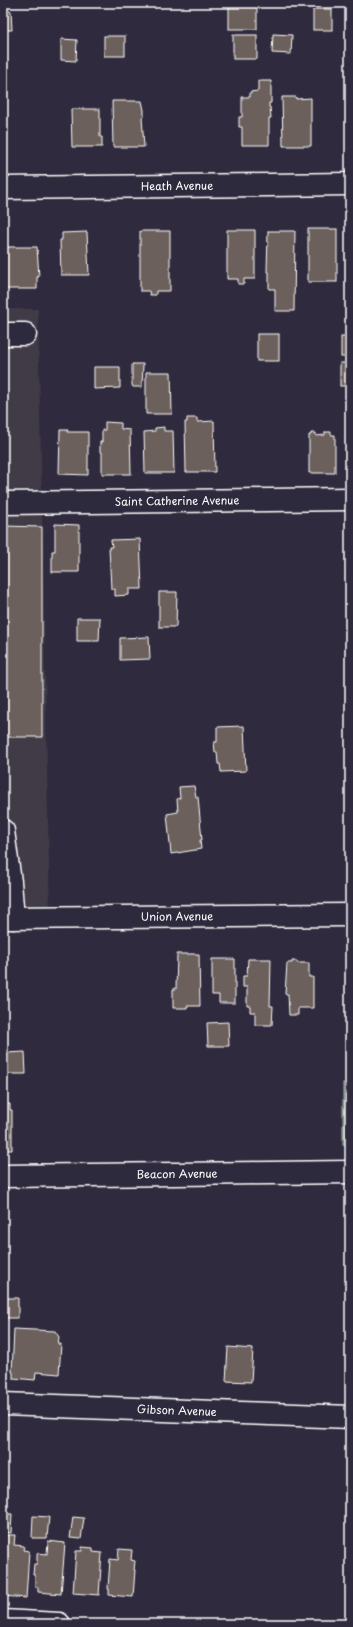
<svg xmlns="http://www.w3.org/2000/svg" width="353" height="1627" font-family="'Playpen Sans',sans-serif">
<rect width="100%" height="100%" fill="#2f2a3d"/>
<filter id="ink" filterUnits="userSpaceOnUse"><feTurbulence type="fractalNoise" baseFrequency=".025" numOctaves="2"/><feDisplacementMap in="SourceGraphic" scale="8" xChannelSelector="R" yChannelSelector="G"/><feConvolveMatrix kernelMatrix="1 2 1 2 8 2 1 2 1" color-interpolation-filters="sRGB"/></filter>
<g filter="url(#ink)">
<polygon fill="#413a46" points="3,309 38,309 50,918 3,918"/>
<rect fill="#5e6f66" stroke="#aeb7b2" x="343" y="1083" width="7" height="62"/>
<g fill="#6c605b" stroke="#fff">
<rect x="229" y="4" width="28" height="25"/>
<rect x="313" y="9" width="19" height="21"/>
<polygon points="3,11 11,11 12,30 3,30"/>
<polygon points="273,34 292,35 291,54 272,53"/>
<rect x="233" y="35" width="24" height="24"/>
<rect x="104" y="36" width="21" height="20"/>
<polygon points="61,39 77,40 76,61 61,60"/>
<polygon points="258,81 271,81 271,103 269,103 269,107 270,107 271,118 269,118 269,145 242,145 242,127 239,127 239,117 242,117 242,97 250,97 250,92 258,91"/>
<polygon points="282,97 296,97 296,99 311,98 311,146 283,146"/>
<polygon points="112,101 142,101 144,110 144,116 142,117 144,147 113,147"/>
<polygon points="71,109 100,109 100,137 102,137 102,147 72,147"/>
<rect x="308" y="229" width="29" height="53"/>
<polygon points="227,230 255,230 255,279 244,279 244,284 238,284 238,279 227,279"/>
<polygon points="140,231 170,231 170,291 156,291 156,295 150,295 149,291 140,291"/>
<polygon points="268,231 295,231 294,311 275,311 275,289 269,289 269,272 267,272"/>
<polygon points="87,232 89,275 61,275 60,240 62,240 62,233"/>
<polygon points="3,247 37,247 39,277 37,277 37,289 3,289"/>
<rect x="257" y="334" width="22" height="27"/>
<rect x="341" y="337" width="9" height="20"/>
<rect x="340" y="363" width="10" height="23"/>
<polygon points="132,364 143,364 142,387 133,387 132,385"/>
<polygon points="94,367 120,367 120,388 94,389"/>
<polygon points="146,372 171,372 172,414 146,414"/>
<polygon points="187,418 197,418 197,422 214,421 215,472 186,472 185,422 187,422"/>
<polygon points="105,422 121,423 121,429 130,430 131,474 102,474 102,452 100,452 100,442 102,442 102,430 105,430"/>
<polygon points="164,427 164,431 173,431 174,473 145,473 144,432 155,431 155,428"/>
<polygon points="60,430 68,430 67,432 88,432 88,475 59,474"/>
<polygon points="325,432 331,432 331,435 335,435 335,473 309,473 309,435 311,435 311,433 316,433 316,436 325,435"/>
<polygon points="55,524 79,525 79,572 52,572 52,551 55,551"/>
<polygon points="3,526 42,527 42,737 3,737"/>
<polygon points="140,539 142,589 129,589 129,595 115,596 115,589 111,589 109,547 112,547 111,540"/>
<polygon points="159,592 177,592 176,627 159,627"/>
<polygon points="77,618 100,618 99,641 77,641"/>
<polygon points="149,637 150,659 120,660 120,638"/>
<polygon points="244,726 246,771 221,772 220,764 218,764 217,752 215,752 214,742 217,742 217,727"/>
<polygon points="194,786 196,797 198,797 202,840 200,840 201,849 171,854 167,814 178,812 177,799 180,798 179,787"/>
<polygon points="177,954 199,954 200,1006 187,1006 187,1008 173,1008 173,989 176,989"/>
<polygon points="212,959 235,959 235,1003 219,1003 219,995 212,995"/>
<polygon points="248,959 271,959 270,1006 273,1006 272,1025 255,1025 255,1012 250,1012 250,1006 247,1006 247,987 243,987 243,976 247,976"/>
<polygon points="292,961 297,961 297,963 309,963 309,977 313,977 313,1008 298,1008 298,1015 289,1015 288,994 285,994 287,963 292,963"/>
<polygon points="228,1022 229,1046 208,1046 207,1023"/>
<polygon points="25,1052 26,1074 7,1074 6,1053"/>
<polygon points="3,1104 10,1104 10,1110 12,1110 12,1150 3,1150"/>
<rect x="5" y="1298" width="13" height="20"/>
<polygon points="14,1329 55,1331 59,1337 58,1344 61,1344 59,1374 36,1372 35,1380 13,1378 13,1372 12,1372"/>
<polygon points="228,1347 253,1349 251,1382 226,1381"/>
<polygon points="3,1514 12,1514 11,1533 3,1532"/>
<polygon points="33,1516 49,1517 47,1538 32,1538"/>
<polygon points="73,1517 84,1518 81,1539 70,1538"/>
<polygon points="4,1535 15,1535 14,1545 24,1546 23,1550 29,1551 26,1598 3,1596"/>
<polygon points="48,1541 65,1543 61,1594 38,1592 38,1587 35,1587 35,1575 33,1575 34,1564 37,1564 37,1553 47,1554"/>
<polygon points="82,1547 93,1548 93,1552 102,1553 99,1595 73,1593 76,1551 82,1551"/>
<polygon points="119,1549 132,1550 131,1560 135,1561 134,1570 135,1570 133,1597 109,1595 109,1589 108,1589 110,1559 118,1560"/>
</g>
<g fill="none" stroke-linecap="round" stroke-linejoin="round">
<defs>
<g id="minor">
<path id="s1" d="M3,188L350,184"/>
<polyline points="3,334 25,334"/>
<path id="s2" d="M3,503L350,499"/>
<polyline points="3,831 10,882 13,918"/>
<path id="s3" d="M3,1176L350,1172"/>
<path id="s4" d="M3,1404L350,1417"/>
<polyline points="3,1621 59,1624"/>
</g>
<g id="major">
<path id="s5" d="M3,918L350,915"/>
</g>
</defs>
<use href="#minor" stroke="#fff" stroke-width="25"/>
<use href="#major" stroke="#fff" stroke-width="25"/>
<use href="#minor" stroke="#2f2a3d" stroke-width="22"/>
<use href="#major" stroke="#2f2a3d" stroke-width="22"/>
</g>
</g>
<g text-anchor="middle" stroke-width="3.5" stroke-linejoin="round" paint-order="stroke">
<g font-size="11" fill="#fff" stroke="#2f2a3d">
<text dy="4" stroke="none"><textPath href="#s1" startOffset="174">Heath Avenue</textPath></text>
<text dy="4" stroke="none"><textPath href="#s2" startOffset="174">Saint Catherine Avenue</textPath></text>
<text dy="4" stroke="none"><textPath href="#s5" startOffset="174">Union Avenue</textPath></text>
<text dy="4" stroke="none"><textPath href="#s3" startOffset="174">Beacon Avenue</textPath></text>
<text dy="4" stroke="none"><textPath href="#s4" startOffset="174">Gibson Avenue</textPath></text>
</g>
</g>
<rect width="353" height="1627" fill="none" stroke="#2f2a3d" stroke-width="16"/>
<rect x="8" y="8" width="337" height="1611" fill="none" stroke="#fff" stroke-width="1.5" filter="url(#ink)"/>
</svg>
